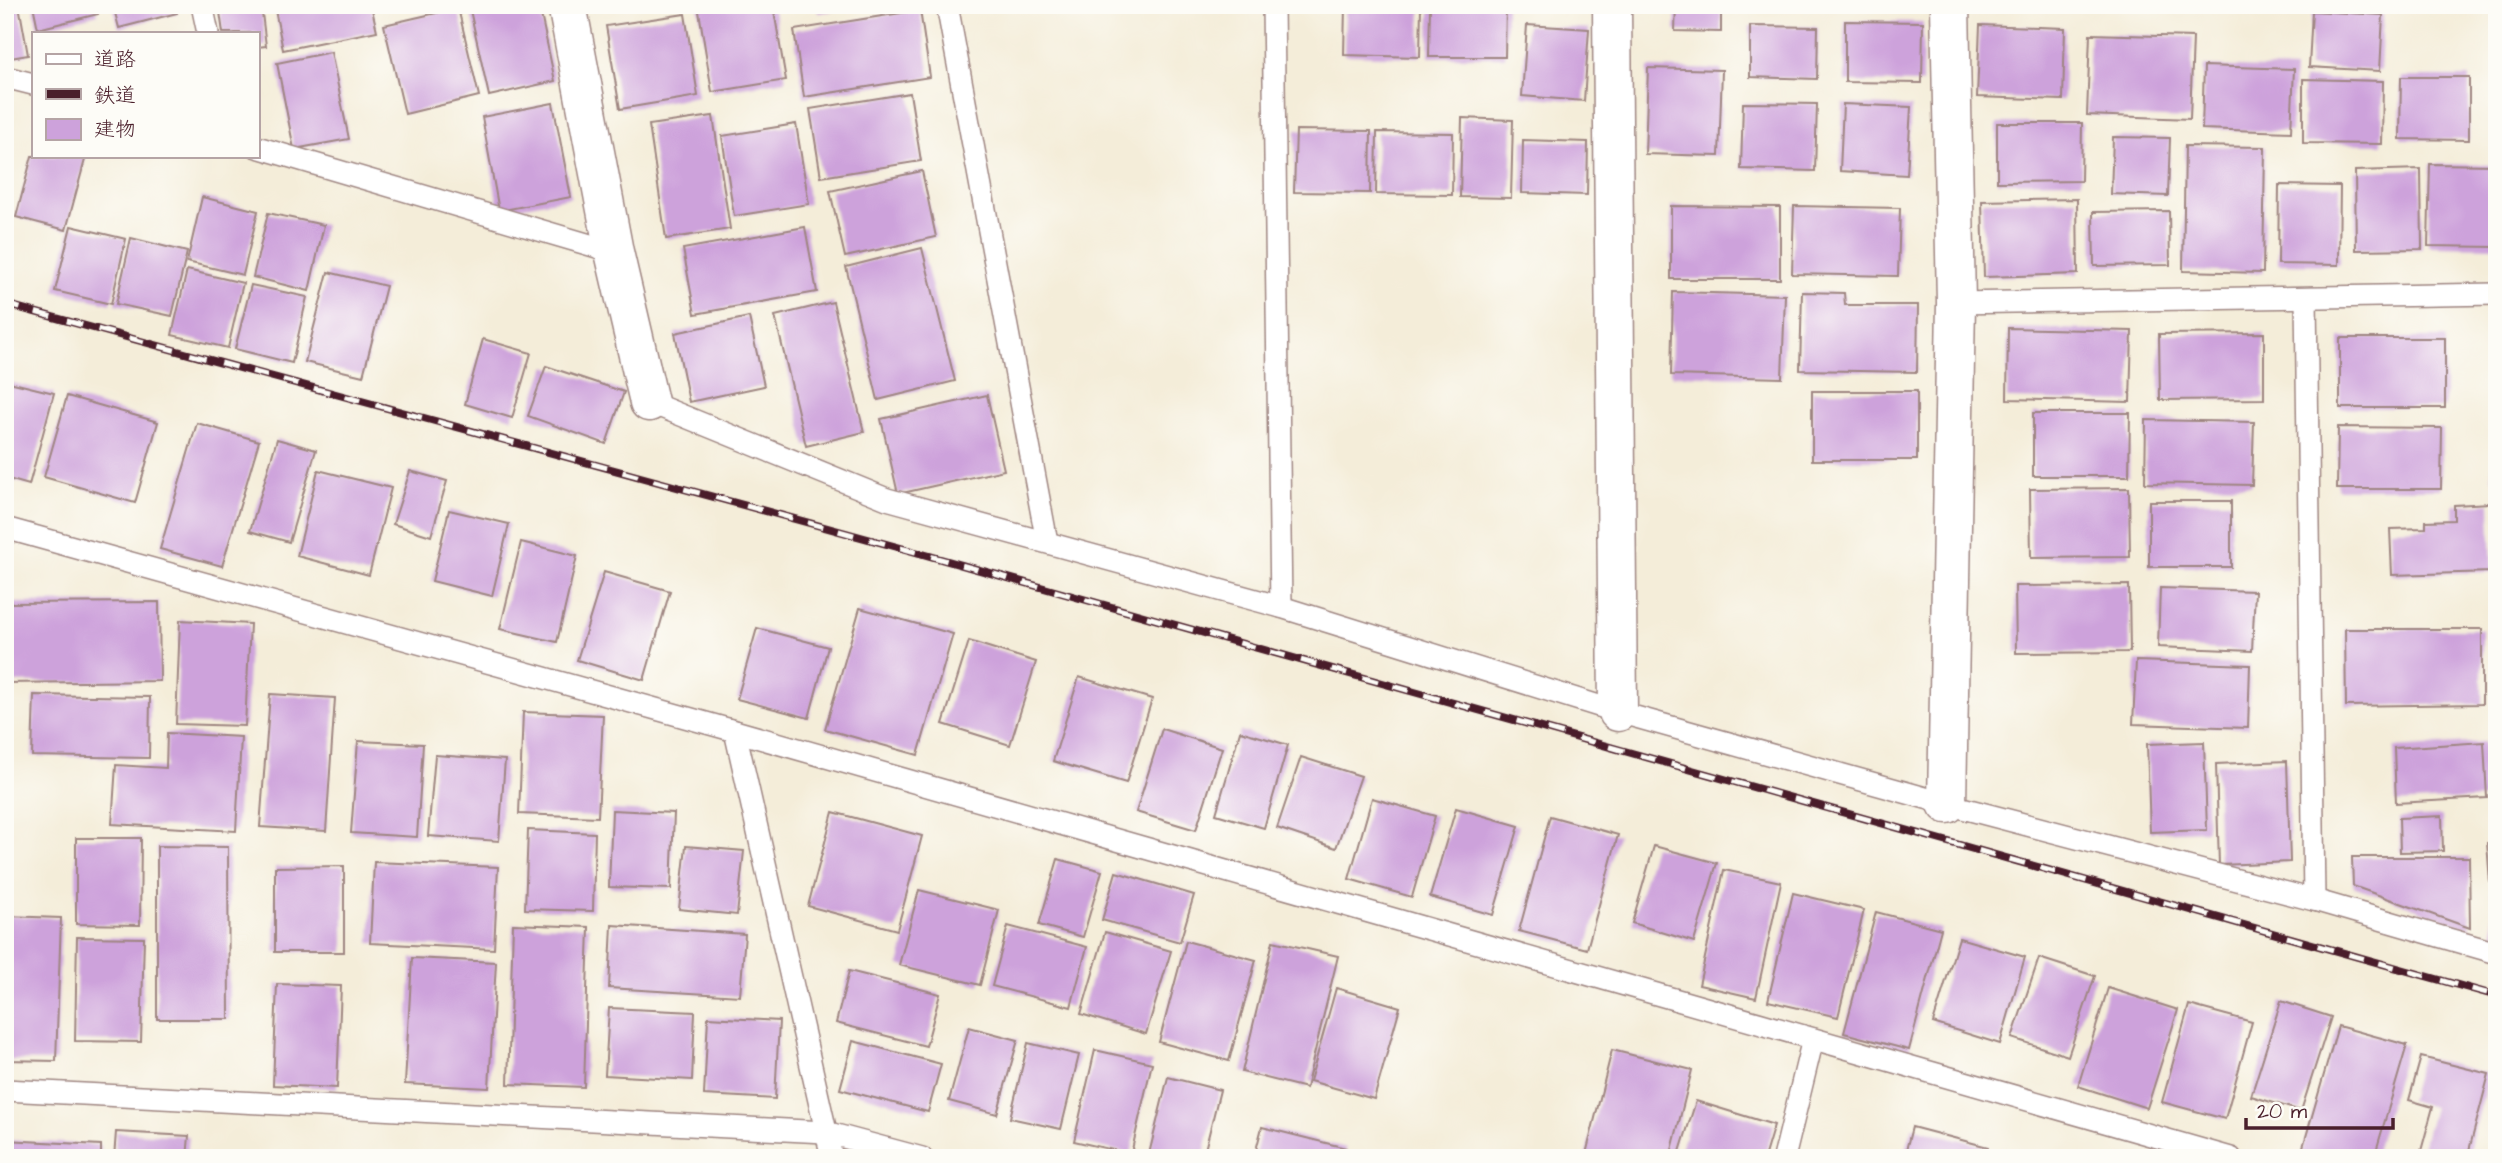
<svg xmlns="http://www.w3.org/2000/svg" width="2502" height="1163" font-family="'Architects Daughter','Klee One',sans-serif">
<rect width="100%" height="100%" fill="#fdfcf7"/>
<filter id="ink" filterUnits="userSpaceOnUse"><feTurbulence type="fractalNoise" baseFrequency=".0143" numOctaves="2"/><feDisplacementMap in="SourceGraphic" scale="14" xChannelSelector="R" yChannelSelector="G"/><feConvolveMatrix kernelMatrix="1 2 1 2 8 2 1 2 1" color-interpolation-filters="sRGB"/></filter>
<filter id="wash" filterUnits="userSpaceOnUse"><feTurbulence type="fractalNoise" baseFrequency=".00686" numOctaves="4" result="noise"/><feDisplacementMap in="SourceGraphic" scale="28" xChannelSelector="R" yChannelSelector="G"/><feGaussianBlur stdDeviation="1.57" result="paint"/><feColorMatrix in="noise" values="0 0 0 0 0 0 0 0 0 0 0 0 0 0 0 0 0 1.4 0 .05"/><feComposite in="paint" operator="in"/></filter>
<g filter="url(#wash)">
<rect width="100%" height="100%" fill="#f4edd9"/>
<g id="blocks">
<g fill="#cda2db">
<polygon points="5,5 19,5 28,55 5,59"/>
<polygon points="33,5 96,5 98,14 38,29"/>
<polygon points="113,5 175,5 177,13 119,28"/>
<polygon points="219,5 261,5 266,46 257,47 257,33 223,33"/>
<polygon points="274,5 371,5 377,31 283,50"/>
<polygon points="494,5 539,5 555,81 489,96 470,10"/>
<polygon points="698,5 773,5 786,80 712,92"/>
<polygon points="817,5 859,5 859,7 818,13"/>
<polygon points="1345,5 1421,5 1420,57 1344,55"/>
<polygon points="1430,5 1506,5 1505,57 1429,57"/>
<polygon points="1676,5 1721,5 1721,32 1675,31"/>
<polygon points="458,8 479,96 405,114 384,25"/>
<polygon points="920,10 930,77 804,97 794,30"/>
<polygon points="2312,11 2383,15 2380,71 2309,67"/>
<polygon points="685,14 698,96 620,109 606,26"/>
<polygon points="1845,21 1923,22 1922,83 1845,82"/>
<polygon points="1527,25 1589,29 1584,101 1522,96"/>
<polygon points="1980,25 2065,28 2063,100 1977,97"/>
<polygon points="1750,26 1818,27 1817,79 1750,77"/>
<polygon points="2090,34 2193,37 2190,119 2087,115"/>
<polygon points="331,52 349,139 294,149 277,63"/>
<polygon points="2204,66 2294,69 2291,132 2202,129"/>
<polygon points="1648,68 1722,70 1719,156 1645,154"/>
<polygon points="2401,77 2469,77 2469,140 2400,139"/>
<polygon points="2303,79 2383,81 2382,144 2303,143"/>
<polygon points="910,93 921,161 821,177 810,109"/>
<polygon points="553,103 571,197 499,211 482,117"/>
<polygon points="1743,103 1817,104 1815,171 1741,169"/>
<polygon points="1843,104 1911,107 1907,175 1840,171"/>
<polygon points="713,116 730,229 666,239 649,125"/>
<polygon points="1462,118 1513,120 1511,198 1460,197"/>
<polygon points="1997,123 2082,123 2081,181 1997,182"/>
<polygon points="796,124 809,204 734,216 722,136"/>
<polygon points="1296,130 1371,131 1370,193 1294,192"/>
<polygon points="1377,132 1453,133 1452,195 1376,194"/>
<polygon points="2113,137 2170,138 2168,196 2111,194"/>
<polygon points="1523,140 1588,142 1587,195 1522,193"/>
<polygon points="2185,146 2265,147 2263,273 2183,271"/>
<polygon points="32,156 86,156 66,230 16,217"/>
<polygon points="2430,164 2497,165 2497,247 2428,246"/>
<polygon points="2421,169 2422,249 2356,250 2355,171"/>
<polygon points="922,171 936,237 845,257 830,191"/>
<polygon points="2279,185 2340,186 2339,265 2278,264"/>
<polygon points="202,197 258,211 243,275 187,262"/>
<polygon points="2077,199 2078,274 1984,277 1982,201"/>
<polygon points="1671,206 1780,207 1780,279 1671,279"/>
<polygon points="1794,206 1900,208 1898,276 1792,274"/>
<polygon points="2169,211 2170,265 2094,266 2093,212"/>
<polygon points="268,213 324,225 309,291 253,277"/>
<polygon points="71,226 126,239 111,304 55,291"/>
<polygon points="805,227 817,292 695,314 683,249"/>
<polygon points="131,238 187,252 172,316 116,304"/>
<polygon points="922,248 955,381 878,400 846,267"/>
<polygon points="187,270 243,283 228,348 172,335"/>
<polygon points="328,272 386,286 363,376 305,362"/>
<polygon points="251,285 307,297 292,363 235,349"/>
<polygon points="1673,292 1785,295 1782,378 1671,375"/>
<polygon points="1802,292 1844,293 1845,305 1918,305 1917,372 1800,370"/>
<polygon points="833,302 864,432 806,446 775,316"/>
<polygon points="749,317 764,386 689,402 675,333"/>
<polygon points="2008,328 2132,331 2130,402 2007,399"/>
<polygon points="2264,333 2264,399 2160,400 2159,334"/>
<rect x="2340" y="338" width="105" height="70"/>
<polygon points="483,339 531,353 512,418 465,404"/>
<polygon points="546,366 624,392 606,444 528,416"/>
<polygon points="5,381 54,393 29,485 5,478"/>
<rect x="1812" y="391" width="105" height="69"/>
<polygon points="987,395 1004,470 898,494 881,419"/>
<polygon points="67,396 158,422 135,503 44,477"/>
<polygon points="2033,413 2130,413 2129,476 2033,476"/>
<rect x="2492" y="417" width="5" height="62"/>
<polygon points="2146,420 2254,422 2252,485 2145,483"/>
<polygon points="197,423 259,441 222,566 160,549"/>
<polygon points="2338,427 2442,428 2441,489 2337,489"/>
<polygon points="277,439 316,450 289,542 250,531"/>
<polygon points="318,470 391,488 369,575 297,556"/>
<polygon points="410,471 447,481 431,536 393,524"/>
<polygon points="2129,488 2130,557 2031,558 2030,489"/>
<rect x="2149" y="501" width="82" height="66"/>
<polygon points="2490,503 2492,572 2392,575 2390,529 2426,528 2426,521 2454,520 2454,505"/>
<polygon points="449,510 509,524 492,596 432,581"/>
<polygon points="521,542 577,556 557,642 500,629"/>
<polygon points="604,572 670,591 644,680 577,660"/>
<polygon points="2129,585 2130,652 2016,653 2015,586"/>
<polygon points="2160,588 2255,591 2252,651 2158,647"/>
<polygon points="159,602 160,681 5,683 5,603"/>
<polygon points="860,608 953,634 918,755 825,729"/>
<polygon points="180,620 250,624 245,726 176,724"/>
<polygon points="757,628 828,647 809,718 737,699"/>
<polygon points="2345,629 2482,629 2482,704 2346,706"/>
<polygon points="969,641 1036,662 1010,745 943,724"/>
<polygon points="2136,661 2250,665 2248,728 2133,724"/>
<polygon points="1079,677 1152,699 1126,783 1053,761"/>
<polygon points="270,694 335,698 326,831 260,827"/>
<polygon points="34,695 150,697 149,758 32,756"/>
<polygon points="523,712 603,715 598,817 519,814"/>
<polygon points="1162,729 1222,748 1196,830 1136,812"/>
<polygon points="1240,731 1288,745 1264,828 1216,814"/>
<polygon points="167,733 241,737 236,831 112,824 116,765 166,768"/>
<polygon points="358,741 423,744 417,837 351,833"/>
<polygon points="2204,742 2207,830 2150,832 2147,744"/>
<polygon points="2484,742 2487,798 2396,803 2394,748"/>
<polygon points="435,755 505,760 499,841 428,836"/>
<polygon points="1301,757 1361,776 1336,848 1277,828"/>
<polygon points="2287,761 2290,862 2219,865 2216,764"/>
<polygon points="1372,798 1435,816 1412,897 1349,879"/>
<polygon points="1456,808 1519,826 1493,915 1430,897"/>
<polygon points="612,810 674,813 671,889 609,887"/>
<polygon points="833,812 922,836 897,930 808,906"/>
<polygon points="1550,816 1618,835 1587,949 1519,931"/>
<polygon points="2442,816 2443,851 2400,852 2399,818"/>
<polygon points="528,830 595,833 593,911 525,909"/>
<polygon points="76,838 141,838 140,925 76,924"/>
<polygon points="2497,842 2497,934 2494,934 2487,843"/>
<polygon points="157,846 228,847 229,1019 157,1019"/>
<polygon points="686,846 744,851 737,915 679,909"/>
<polygon points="1654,846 1717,863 1694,942 1632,923"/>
<polygon points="2352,857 2469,857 2470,928 2353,886"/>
<polygon points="1058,859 1102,871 1083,937 1039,925"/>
<polygon points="374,862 498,867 494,949 370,943"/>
<polygon points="344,866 344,952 275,952 275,867"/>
<polygon points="1724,870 1781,882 1756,998 1699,985"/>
<polygon points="1116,872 1194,895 1180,942 1102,920"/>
<polygon points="919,890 999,910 980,985 899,965"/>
<polygon points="1793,893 1864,910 1838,1017 1768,1001"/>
<polygon points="1876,912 1941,929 1909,1050 1844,1033"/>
<polygon points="5,916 61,918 56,1061 5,1060"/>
<polygon points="513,924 589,927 584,1087 508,1084"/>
<polygon points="612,925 745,934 740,996 609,988"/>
<polygon points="1008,926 1087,947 1071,1007 992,986"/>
<polygon points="1105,932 1171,951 1146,1034 1081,1014"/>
<polygon points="77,937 144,938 141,1042 75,1041"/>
<polygon points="1959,938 2025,957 2000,1044 1933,1023"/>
<polygon points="1186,941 1256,960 1229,1061 1159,1042"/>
<polygon points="1273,941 1338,956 1306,1088 1242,1072"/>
<polygon points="412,958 496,962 489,1088 405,1084"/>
<polygon points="2039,958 2095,976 2068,1056 2012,1038"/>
<polygon points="849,971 940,994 926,1046 836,1023"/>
<polygon points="277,984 341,986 337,1088 273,1085"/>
<polygon points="1336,988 1400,1007 1374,1099 1310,1081"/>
<polygon points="2108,988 2178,1010 2147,1108 2078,1086"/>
<polygon points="2281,1001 2331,1017 2301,1111 2251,1096"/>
<polygon points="2189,1005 2252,1022 2225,1119 2162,1102"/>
<polygon points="609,1008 695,1012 692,1080 605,1075"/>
<polygon points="708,1017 779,1021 775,1099 704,1095"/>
<polygon points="2338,1026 2407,1045 2374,1158 2316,1158 2301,1154"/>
<polygon points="969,1027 1018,1040 997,1114 949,1101"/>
<polygon points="853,1041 941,1064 928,1112 840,1089"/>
<polygon points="1028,1043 1079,1055 1061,1129 1010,1118"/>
<polygon points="1095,1050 1152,1063 1131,1154 1074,1141"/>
<polygon points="1612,1050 1692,1070 1670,1158 1585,1158"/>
<polygon points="2421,1057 2489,1074 2467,1158 2448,1158 2421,1151 2433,1107 2409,1100"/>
<polygon points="1168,1077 1220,1090 1203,1158 1148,1158"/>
<polygon points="1696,1101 1774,1125 1764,1158 1678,1158"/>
<polygon points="1262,1127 1346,1148 1344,1158 1254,1158"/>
<polygon points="1912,1127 1988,1147 1985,1158 1904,1158"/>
<polygon points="2496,1129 2497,1158 2489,1158"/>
<polygon points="116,1132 189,1136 187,1158 114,1158"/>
<polygon points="5,1140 101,1145 101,1158 5,1158"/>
</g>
</g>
</g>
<g filter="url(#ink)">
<use href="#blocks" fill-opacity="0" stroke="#9f8682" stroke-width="2"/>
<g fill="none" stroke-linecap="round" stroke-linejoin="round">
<defs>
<g id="lane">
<polyline points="202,5 208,33"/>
<polyline points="947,5 1047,542"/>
<polyline points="1273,5 1281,607"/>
<polyline points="5,77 33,84"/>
<polyline points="257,147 614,252"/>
<polyline points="2306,298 2314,900"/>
<polyline points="1956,303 2497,294"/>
<polyline points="649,402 887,499 1281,607 1618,712 1947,804 2314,900 2497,953"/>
<polyline points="5,528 735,731 2231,1158"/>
<polyline points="735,731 832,1158"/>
<polyline points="5,1090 825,1132 922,1158"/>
<polyline points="1784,1158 1813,1039"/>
</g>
<g id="street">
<polyline points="567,5 614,252 649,402"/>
<polyline points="1612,5 1618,712"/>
<polyline points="1947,804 1956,303 1950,5"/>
</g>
</defs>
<use href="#lane" stroke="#9f8682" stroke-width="24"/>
<use href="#street" stroke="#9f8682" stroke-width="41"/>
<use href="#lane" stroke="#fff" stroke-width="21"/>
<use href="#street" stroke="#fff" stroke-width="38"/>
<defs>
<polyline id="rail" points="5,304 912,551 2497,996"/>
</defs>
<use href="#rail" stroke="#4a1f2b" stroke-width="8"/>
<use href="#rail" stroke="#fdfcf7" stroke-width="5" stroke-dasharray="16" stroke-linecap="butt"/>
</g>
</g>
<rect width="2502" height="1163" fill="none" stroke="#fdfcf7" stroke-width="28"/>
<rect x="32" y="32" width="228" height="126" fill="#fdfcf7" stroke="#b5a4a5" stroke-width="2"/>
<rect x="46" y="54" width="35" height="10" fill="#ffffff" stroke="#b5a4a5" stroke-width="2"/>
<text x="94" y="66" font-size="21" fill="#4a1f2b">道路</text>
<rect x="46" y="89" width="35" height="10" fill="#4a1f2b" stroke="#b5a4a5" stroke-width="2"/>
<text x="94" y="102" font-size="21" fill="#4a1f2b">鉄道</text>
<rect x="46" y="119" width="35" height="21" fill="#cda2db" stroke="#b5a4a5" stroke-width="2"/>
<text x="94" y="136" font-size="21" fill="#4a1f2b">建物</text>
<path d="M2246 1118v10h147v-10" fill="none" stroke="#4a1f2b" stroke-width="3.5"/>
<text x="2257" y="1118" font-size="21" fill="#4a1f2b" stroke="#fdfcf7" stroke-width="5" paint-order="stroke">20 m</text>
</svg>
